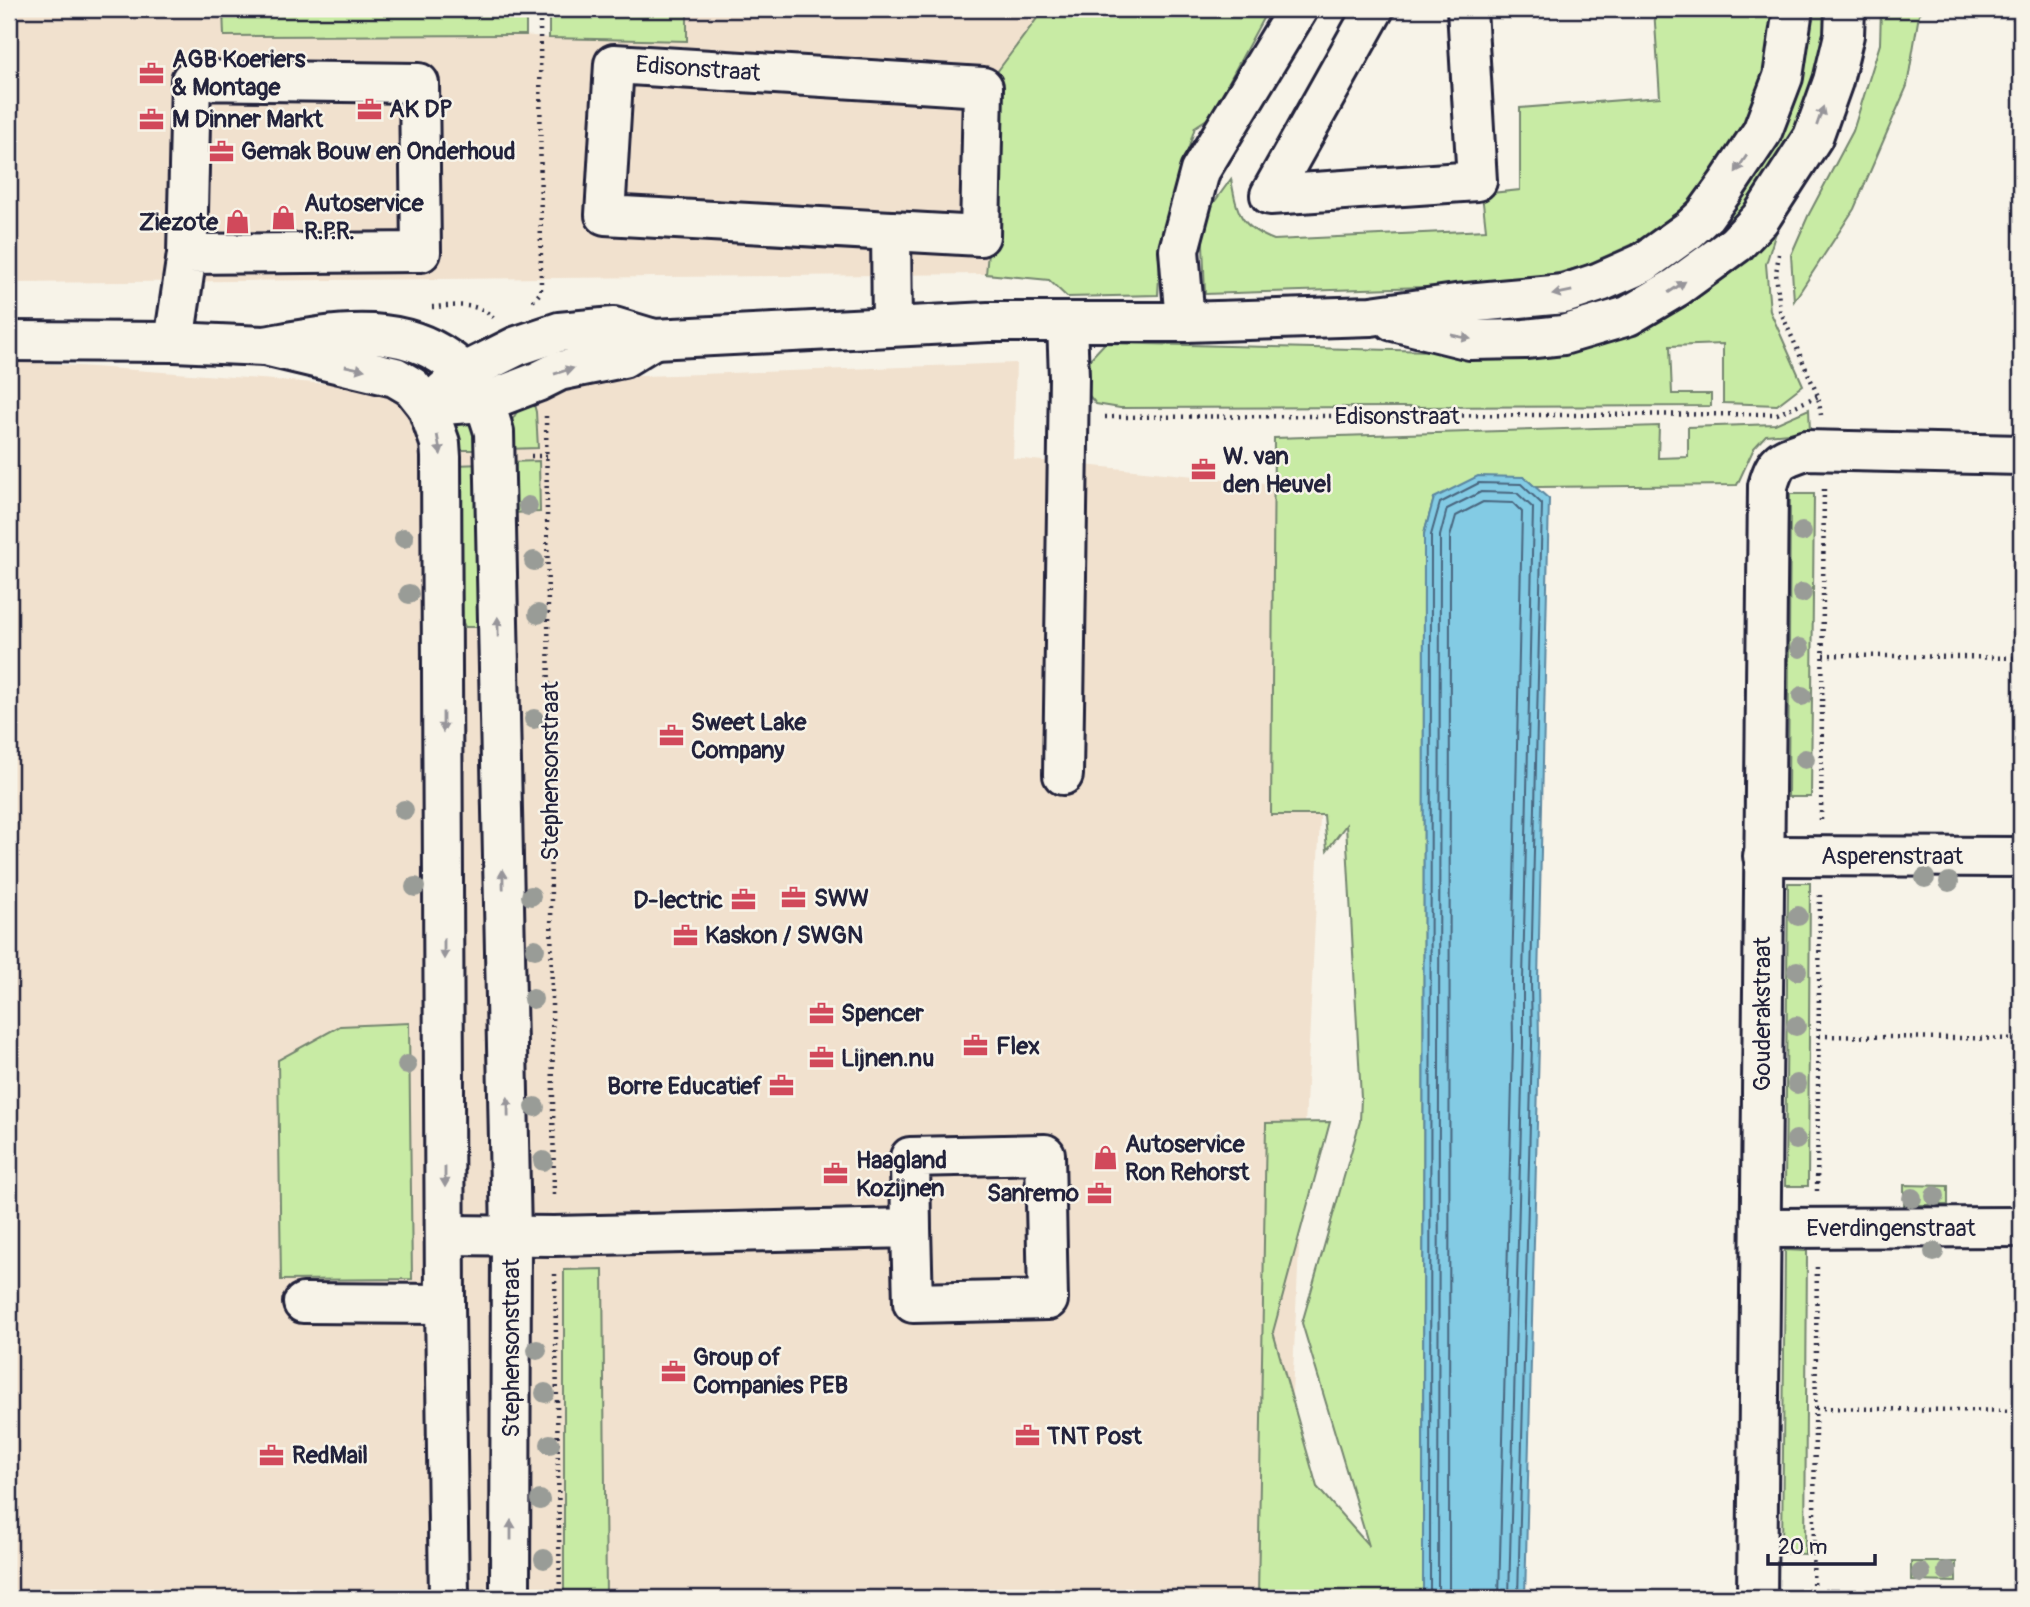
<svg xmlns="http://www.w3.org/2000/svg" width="2030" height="1607" font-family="Pangolin,sans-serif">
<rect width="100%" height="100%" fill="#f7f3e8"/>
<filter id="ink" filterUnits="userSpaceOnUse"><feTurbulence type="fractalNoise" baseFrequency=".0143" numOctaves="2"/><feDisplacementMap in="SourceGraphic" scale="14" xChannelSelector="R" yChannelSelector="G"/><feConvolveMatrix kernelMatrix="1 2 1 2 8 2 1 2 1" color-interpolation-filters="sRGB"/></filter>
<g filter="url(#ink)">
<g fill="#f1e1ce">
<polygon points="9,9 223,9 225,36 526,35 549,38 686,41 687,9 1044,9 997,72 996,216 991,220 986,274 9,283"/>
<polygon points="9,361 359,386 1016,363 1013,458 1336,490 1282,1598 9,1598"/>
</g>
<g fill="#c8eba4" stroke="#758670" stroke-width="2">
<polygon points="223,9 526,9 526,35 224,36"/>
<polygon points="549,9 687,9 687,41 549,38"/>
<polygon points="1044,9 1268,9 1210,117 1195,127 1161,241 1158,295 1067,297 1049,280 986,274 991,220 996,215 997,72"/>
<path d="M1654,9H1779L1760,103L1730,157L1685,206L1640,241L1584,266L1518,284L1205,294L1202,219L1231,179C1237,213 1240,227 1274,240L1486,230L1482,194L1520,190V108L1660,97Z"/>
<polygon points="1806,9 1833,9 1798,138 1760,193 1714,242 1639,290 1565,315 1481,324 1421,318 1561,303 1710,219"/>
<polygon points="1881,9 1920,9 1907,86 1854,209 1794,301 1791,255 1808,216 1853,131 1880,44"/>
<polygon points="1783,210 1766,264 1770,311 1803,385 1777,405 1723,403 1723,344 1670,346 1672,394 1711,394 1711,406 1120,408 1096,404 1087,393 1089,360 1105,343 1474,352 1559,345"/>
<path d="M532,397L536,412L538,448L507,449C507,425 513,412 532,397Z"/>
<polygon points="1809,409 1810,431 1766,435 1754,448 1737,485 1535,487 1524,477 1434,498 1424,534 1423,1598 1258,1598 1266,1123 1330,1122 1273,1332 1317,1487 1369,1546 1302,1323 1360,1121 1361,1098 1346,825 1327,850 1324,815 1271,815 1274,438 1659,426 1658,458 1688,457 1688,427 1775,424"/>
<polygon points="474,413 482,450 455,450 456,424 462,414"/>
<polygon points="539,461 540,512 508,513 507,462"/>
<polygon points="483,464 484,627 465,627 455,605 455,465"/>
<polygon points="1790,494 1814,494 1811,797 1788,797"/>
<polygon points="1788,883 1810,883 1808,1186 1785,1186"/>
<polygon points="409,1023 412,1279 281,1280 278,1060 340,1026"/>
<polygon points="1904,1185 1948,1186 1948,1205 1904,1205"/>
<polygon points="1785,1250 1807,1251 1805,1554 1782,1553"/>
<polygon points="603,1269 606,1598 564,1598 564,1270"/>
<polygon points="1911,1562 1956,1562 1956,1582 1911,1581"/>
</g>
<polygon fill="#83cbe4" stroke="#5c87a0" stroke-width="2" points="1478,476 1524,477 1549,499 1538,981 1539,1043 1525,1598 1423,1598 1424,534 1434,498"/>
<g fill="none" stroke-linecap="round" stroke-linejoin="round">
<g stroke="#49667f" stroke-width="2">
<polyline points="1430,1598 1431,535 1440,503 1479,483 1521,484 1542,504 1531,981 1532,1043 1518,1598"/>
<polyline points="1438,1598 1440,536 1447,509 1481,492 1517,493 1533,508 1523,981 1523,1043 1509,1598"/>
<polyline points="1449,1598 1450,537 1456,516 1483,502 1513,503 1522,512 1512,981 1513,1043 1499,1598"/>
</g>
<defs>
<g id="minor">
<polyline points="1374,9 1270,195 1477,181 1467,9"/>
<polygon points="614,64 983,87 980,236 605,215"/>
<polyline points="891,231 892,326"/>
<polyline points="1393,321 1470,340 1525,339 1563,335 1628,316 1677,287 1736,244 1760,219 1813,137 1833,81 1844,35 1845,9"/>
<polyline points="1185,322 1179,250 1200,171 1298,9"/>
<polyline points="9,341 174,342 265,346 395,377 412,387 427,406 485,402 537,382 559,371 623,358 654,339"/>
<polyline points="174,342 187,254 191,80 419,83 421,252 187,254"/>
<path d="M265,346C323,336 387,321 440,354C455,363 466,372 476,386C485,400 489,416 494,432L511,1235L510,1598"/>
<polyline points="1063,775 1069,377 1067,323"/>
<polyline points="1763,856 2021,857"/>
<polyline points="1761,1228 2021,1227"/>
<polyline points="446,1235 554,1236 911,1228 913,1303 1048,1300 1045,1154 910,1157 911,1228"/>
<polyline points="303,1303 445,1304"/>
<polyline points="449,1598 445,1304 441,457 440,443 427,406 465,372 517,346 559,332 614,327 654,339 988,322 1185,322 1371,316 1456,304 1564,294 1600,282 1643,263 1689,230 1705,215 1726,186 1762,132 1783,77 1793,9"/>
<path d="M1757,1598L1768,486C1776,459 1780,459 1806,450L2021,455"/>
</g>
</defs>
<use href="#minor" stroke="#22223b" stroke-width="44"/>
<g stroke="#22223b" stroke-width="4.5" stroke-dasharray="2 5" stroke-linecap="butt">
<polyline points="1779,254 1776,273 1780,310 1818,396 1821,415"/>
<polyline points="533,301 541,292 540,9"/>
<path d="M432,307C453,306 478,301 493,318"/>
<polyline points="546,416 554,1198"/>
<polyline points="1105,417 1777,414 1818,396"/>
<polyline points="531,456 547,456"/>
<polyline points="1823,655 2021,658"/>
<polyline points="1821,820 1824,486"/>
<polyline points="1819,1036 2021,1039"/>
<polyline points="1817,1191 1820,892"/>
<polyline points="555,1274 560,1598"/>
<polyline points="1816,1408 2021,1411"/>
<polyline points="1813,1598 1817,1263"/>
</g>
<use href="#minor" stroke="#f7f3e8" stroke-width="38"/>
</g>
<g fill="#999c97">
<circle cx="528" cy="506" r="10"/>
<circle cx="1802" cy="532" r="10"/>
<circle cx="404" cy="538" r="10"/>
<circle cx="534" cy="561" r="10"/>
<circle cx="1802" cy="593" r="10"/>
<circle cx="409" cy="594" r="10"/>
<circle cx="538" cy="614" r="10"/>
<circle cx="1800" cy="648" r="10"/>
<circle cx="1802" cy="696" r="10"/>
<circle cx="534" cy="719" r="10"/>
<circle cx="1805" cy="759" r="10"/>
<circle cx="404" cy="810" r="10"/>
<circle cx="1925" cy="878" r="10"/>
<circle cx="1949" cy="882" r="10"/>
<circle cx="415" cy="887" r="10"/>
<circle cx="531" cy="896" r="10"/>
<circle cx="1798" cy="916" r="10"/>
<circle cx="535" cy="949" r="10"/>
<circle cx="1797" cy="971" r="10"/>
<circle cx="533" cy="999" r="10"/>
<circle cx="1796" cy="1026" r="10"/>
<circle cx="407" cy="1065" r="10"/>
<circle cx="1797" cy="1084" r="10"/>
<circle cx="535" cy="1107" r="10"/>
<circle cx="1796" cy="1140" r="10"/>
<circle cx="543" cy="1161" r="10"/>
<circle cx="1935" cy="1196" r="10"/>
<circle cx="1912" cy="1198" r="10"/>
<circle cx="1934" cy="1252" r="10"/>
<circle cx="537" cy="1350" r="10"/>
<circle cx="545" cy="1393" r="10"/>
<circle cx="550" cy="1444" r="10"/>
<circle cx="540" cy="1500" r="10"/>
<circle cx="544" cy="1559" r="10"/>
<circle cx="1947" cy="1571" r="10"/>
<circle cx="1921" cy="1573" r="10"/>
</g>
<defs><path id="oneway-solid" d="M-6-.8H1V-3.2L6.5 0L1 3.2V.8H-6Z" transform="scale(1.75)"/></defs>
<g fill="#97959a">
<use href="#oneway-solid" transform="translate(1820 116) rotate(-71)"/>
<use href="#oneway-solid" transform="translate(1741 164) rotate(124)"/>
<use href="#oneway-solid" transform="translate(1677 287) rotate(-33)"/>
<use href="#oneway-solid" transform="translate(1562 293) rotate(168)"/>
<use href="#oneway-solid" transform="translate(1461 337) rotate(12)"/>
<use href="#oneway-solid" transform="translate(355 368) rotate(12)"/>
<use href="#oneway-solid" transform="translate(564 371) rotate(-17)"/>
<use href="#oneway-solid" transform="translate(439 445) rotate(80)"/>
<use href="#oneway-solid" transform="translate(498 627) rotate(-91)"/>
<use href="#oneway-solid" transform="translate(443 722) rotate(90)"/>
<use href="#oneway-solid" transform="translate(503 879) rotate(-91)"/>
<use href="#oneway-solid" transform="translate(444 949) rotate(90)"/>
<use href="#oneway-solid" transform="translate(508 1107) rotate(-91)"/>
<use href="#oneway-solid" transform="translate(445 1177) rotate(90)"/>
<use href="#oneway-solid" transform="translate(511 1530) rotate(-90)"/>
</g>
</g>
<defs>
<symbol id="office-bare" viewBox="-9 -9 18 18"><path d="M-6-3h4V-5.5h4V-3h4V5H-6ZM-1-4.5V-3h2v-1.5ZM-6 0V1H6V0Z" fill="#d1495b" stroke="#f7f3e8" stroke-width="2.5" paint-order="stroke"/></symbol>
<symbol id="shop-bare" viewBox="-9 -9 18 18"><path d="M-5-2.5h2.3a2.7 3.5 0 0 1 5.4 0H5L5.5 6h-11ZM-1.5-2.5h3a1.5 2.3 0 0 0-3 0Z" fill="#d1495b" stroke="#f7f3e8" stroke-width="2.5" paint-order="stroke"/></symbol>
</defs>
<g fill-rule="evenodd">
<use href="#office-bare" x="134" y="56" width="35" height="35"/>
<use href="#office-bare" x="352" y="92" width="35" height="35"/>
<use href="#office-bare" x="134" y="102" width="35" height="35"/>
<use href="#office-bare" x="204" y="134" width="35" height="35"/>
<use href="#shop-bare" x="266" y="200" width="35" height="35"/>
<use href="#shop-bare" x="220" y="204" width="35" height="35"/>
<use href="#office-bare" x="1186" y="452" width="35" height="35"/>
<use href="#office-bare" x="654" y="718" width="35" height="35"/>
<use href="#office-bare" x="776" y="880" width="35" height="35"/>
<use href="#office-bare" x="726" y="882" width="35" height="35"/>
<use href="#office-bare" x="668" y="918" width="35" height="35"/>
<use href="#office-bare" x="804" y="996" width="35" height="35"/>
<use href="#office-bare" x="958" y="1028" width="35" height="35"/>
<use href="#office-bare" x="804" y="1040" width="35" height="35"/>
<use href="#office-bare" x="764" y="1068" width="35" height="35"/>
<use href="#shop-bare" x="1088" y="1140" width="35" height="35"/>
<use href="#office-bare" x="818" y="1156" width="35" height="35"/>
<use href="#office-bare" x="1082" y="1176" width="35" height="35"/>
<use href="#office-bare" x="656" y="1354" width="35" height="35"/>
<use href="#office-bare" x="1010" y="1418" width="35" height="35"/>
<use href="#office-bare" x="254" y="1438" width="35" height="35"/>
</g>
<g text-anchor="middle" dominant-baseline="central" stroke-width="5" stroke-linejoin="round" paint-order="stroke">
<g font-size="24" font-weight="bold" fill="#22223b" stroke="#f7f3e8" text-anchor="start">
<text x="172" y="59">AGB Koeriers<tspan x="172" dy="28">&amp; Montage</tspan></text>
<text x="389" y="109">AK DP</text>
<text x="172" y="119">M Dinner Markt</text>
<text x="241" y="151">Gemak Bouw en Onderhoud</text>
<text x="304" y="203">Autoservice<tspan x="304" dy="28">R.P.R.</tspan></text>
<text x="218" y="222" text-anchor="end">Ziezote</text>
<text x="1223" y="456">W. van<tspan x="1223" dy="28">den Heuvel</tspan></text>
<text x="691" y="722">Sweet Lake<tspan x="691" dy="28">Company</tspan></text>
<text x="814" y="898">SWW</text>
<text x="723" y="900" text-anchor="end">D-lectric</text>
<text x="705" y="935">Kaskon / SWGN</text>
<text x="841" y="1013">Spencer</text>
<text x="996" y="1046">Flex</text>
<text x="841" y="1058">Lijnen.nu</text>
<text x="762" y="1086" text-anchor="end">Borre Educatief</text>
<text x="1125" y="1144">Autoservice<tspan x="1125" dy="28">Ron Rehorst</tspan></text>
<text x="856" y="1160">Haagland<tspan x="856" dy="28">Kozijnen</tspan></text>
<text x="1079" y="1193" text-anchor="end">Sanremo</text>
<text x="693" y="1357">Group of<tspan x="693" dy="28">Companies PEB</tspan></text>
<text x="1047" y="1436">TNT Post</text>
<text x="292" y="1455">RedMail</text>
</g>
<g font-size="24" fill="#22223b" stroke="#f7f3e8">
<text transform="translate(698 69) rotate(4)">Edisonstraat</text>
<text x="1397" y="416">Edisonstraat</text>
<text transform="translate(550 771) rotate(-90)">Stephensonstraat</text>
<text x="1892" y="856">Asperenstraat</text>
<text transform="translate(1762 1014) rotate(-90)">Gouderakstraat</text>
<text x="1891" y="1228">Everdingenstraat</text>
<text transform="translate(511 1348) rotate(-90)">Stephensonstraat</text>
</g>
</g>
<rect width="2030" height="1607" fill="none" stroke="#f7f3e8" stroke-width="35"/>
<rect x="18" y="18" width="1995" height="1572" fill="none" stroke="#22223b" stroke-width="2.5" filter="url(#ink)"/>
<path d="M1768 1554v10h107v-10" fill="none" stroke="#22223b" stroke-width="3.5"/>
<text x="1778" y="1554" font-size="21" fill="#22223b" stroke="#f7f3e8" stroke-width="5" paint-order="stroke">20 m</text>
</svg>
